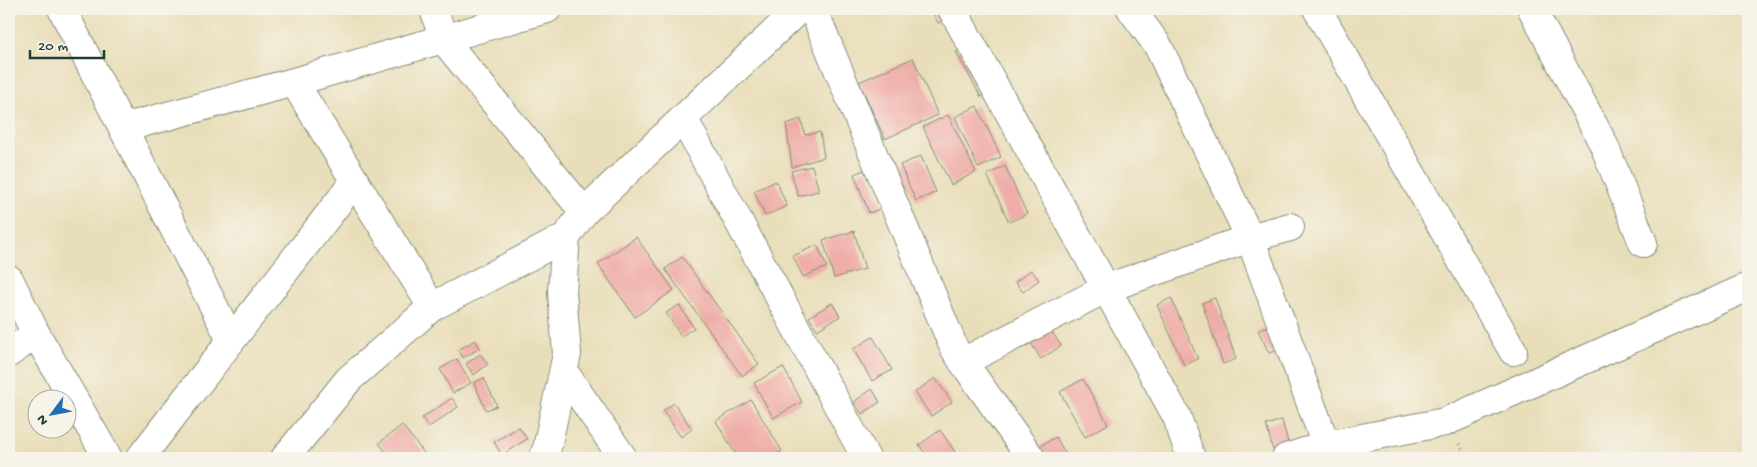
<svg xmlns="http://www.w3.org/2000/svg" width="1757" height="467" font-family="'Gochi Hand',sans-serif">
<rect width="100%" height="100%" fill="#f7f3e8"/>
<filter id="ink" filterUnits="userSpaceOnUse"><feTurbulence type="fractalNoise" baseFrequency=".02" numOctaves="2"/><feDisplacementMap in="SourceGraphic" scale="10" xChannelSelector="R" yChannelSelector="G"/><feConvolveMatrix kernelMatrix="1 2 1 2 8 2 1 2 1" color-interpolation-filters="sRGB"/></filter>
<filter id="wash" filterUnits="userSpaceOnUse"><feTurbulence type="fractalNoise" baseFrequency=".0096" numOctaves="4" result="noise"/><feDisplacementMap in="SourceGraphic" scale="20" xChannelSelector="R" yChannelSelector="G"/><feGaussianBlur stdDeviation="1.12" result="paint"/><feColorMatrix in="noise" values="0 0 0 0 0 0 0 0 0 0 0 0 0 0 0 0 0 1.4 0 .05"/><feComposite in="paint" operator="in"/></filter>
<g filter="url(#wash)">
<rect width="100%" height="100%" fill="#e9deba"/>
<g id="blocks">
<g fill="#efada8">
<polygon points="931,9 944,9 948,18 938,23"/>
<polygon points="966,47 990,92 981,97 956,52"/>
<polygon points="913,58 938,115 885,139 859,82"/>
<polygon points="977,106 1001,157 978,168 955,117"/>
<polygon points="948,115 976,172 951,185 923,127"/>
<polygon points="801,119 805,135 820,132 824,157 792,167 786,124"/>
<polygon points="921,156 936,192 916,201 900,165"/>
<polygon points="812,166 819,191 798,196 791,171"/>
<polygon points="1005,166 1027,214 1009,222 987,175"/>
<polygon points="867,169 882,208 869,213 854,174"/>
<polygon points="776,181 787,206 765,216 754,191"/>
<polygon points="854,231 865,269 834,278 823,240"/>
<polygon points="636,237 674,290 635,317 598,264"/>
<polygon points="817,245 827,267 803,277 793,256"/>
<polygon points="682,257 759,364 742,376 665,269"/>
<polygon points="1031,270 1039,280 1023,292 1015,282"/>
<polygon points="1171,298 1198,359 1184,365 1157,305"/>
<polygon points="1215,298 1236,359 1223,364 1202,303"/>
<polygon points="832,303 840,316 817,330 809,317"/>
<polygon points="679,305 694,328 681,336 666,313"/>
<polygon points="1271,325 1282,349 1269,353 1258,330"/>
<polygon points="1051,330 1061,346 1041,359 1031,343"/>
<polygon points="873,337 892,370 872,381 853,349"/>
<polygon points="475,340 480,348 463,358 458,350"/>
<polygon points="480,354 488,364 474,375 466,364"/>
<polygon points="457,359 471,383 453,393 440,369"/>
<polygon points="783,367 802,402 773,418 754,383"/>
<polygon points="484,378 497,406 486,410 474,383"/>
<polygon points="935,378 952,402 931,416 915,392"/>
<polygon points="1083,379 1108,424 1085,437 1060,392"/>
<polygon points="872,389 880,402 862,414 854,402"/>
<polygon points="452,398 458,407 429,427 422,418"/>
<polygon points="751,400 782,451 770,458 738,458 716,421"/>
<polygon points="674,403 692,429 681,437 663,411"/>
<polygon points="1282,420 1289,446 1273,450 1266,425"/>
<polygon points="402,425 428,458 390,458 379,443"/>
<polygon points="519,427 527,439 502,455 494,442"/>
<polygon points="940,430 955,452 947,458 928,458 919,445"/>
<polygon points="1056,437 1068,458 1047,458 1040,446"/>
</g>
</g>
</g>
<g filter="url(#ink)">
<use href="#blocks" fill-opacity="0" stroke="#848e77" stroke-width="1"/>
<g fill="none" stroke-linecap="round" stroke-linejoin="round">
<defs>
<g id="minor">
<polyline points="62,9 231,340"/>
<polyline points="434,9 443,39 584,212"/>
<polyline points="813,9 954,348 963,362 1031,458"/>
<polyline points="952,9 1177,417 1191,458"/>
<polyline points="1131,9 1158,46 1250,238 1326,445"/>
<polyline points="1317,9 1513,351"/>
<polyline points="1532,9 1604,145 1643,243"/>
<polyline points="294,82 432,307"/>
<polyline points="683,118 866,458"/>
<polyline points="123,128 294,82 547,9"/>
<polyline points="9,279 36,334 108,458"/>
<polyline points="9,353 36,334"/>
<polyline points="963,362 1107,288 1250,238 1290,227"/>
<polyline points="564,372 623,458"/>
<polyline points="140,458 355,181"/>
<polyline points="285,458 349,379 432,307 566,237"/>
<polyline points="543,458 547,448 567,354 562,292 566,237 584,212 799,9"/>
<polyline points="1286,458 1326,445 1445,422 1748,287"/>
</g>
</defs>
<use href="#minor" stroke="#848e77" stroke-width="30"/>
<polyline stroke="#848e77" stroke-width="3" stroke-dasharray="1 4" stroke-linecap="butt" points="1459,444 1468,458"/>
<use href="#minor" stroke="#fff" stroke-width="28"/>
</g>
</g>
<rect width="1757" height="467" fill="none" stroke="#f7f3e8" stroke-width="30"/>
<g transform="translate(52 414) rotate(238)"><circle r="24" fill="#f7f3e8" stroke="#a1aaa0"/>
<path d="M0-4L9 19L0 12L-9 19Z" fill="#1f6fb2"/>
<text y="-8" font-size="14" font-weight="bold" text-anchor="middle" fill="#1f3d34">N</text>
</g>
<path d="M30 50v8h74v-8" fill="none" stroke="#1f3d34" stroke-width="2.5"/>
<text x="38" y="50" font-size="15" fill="#1f3d34" stroke="#f7f3e8" stroke-width="4" paint-order="stroke">20 m</text>
</svg>
